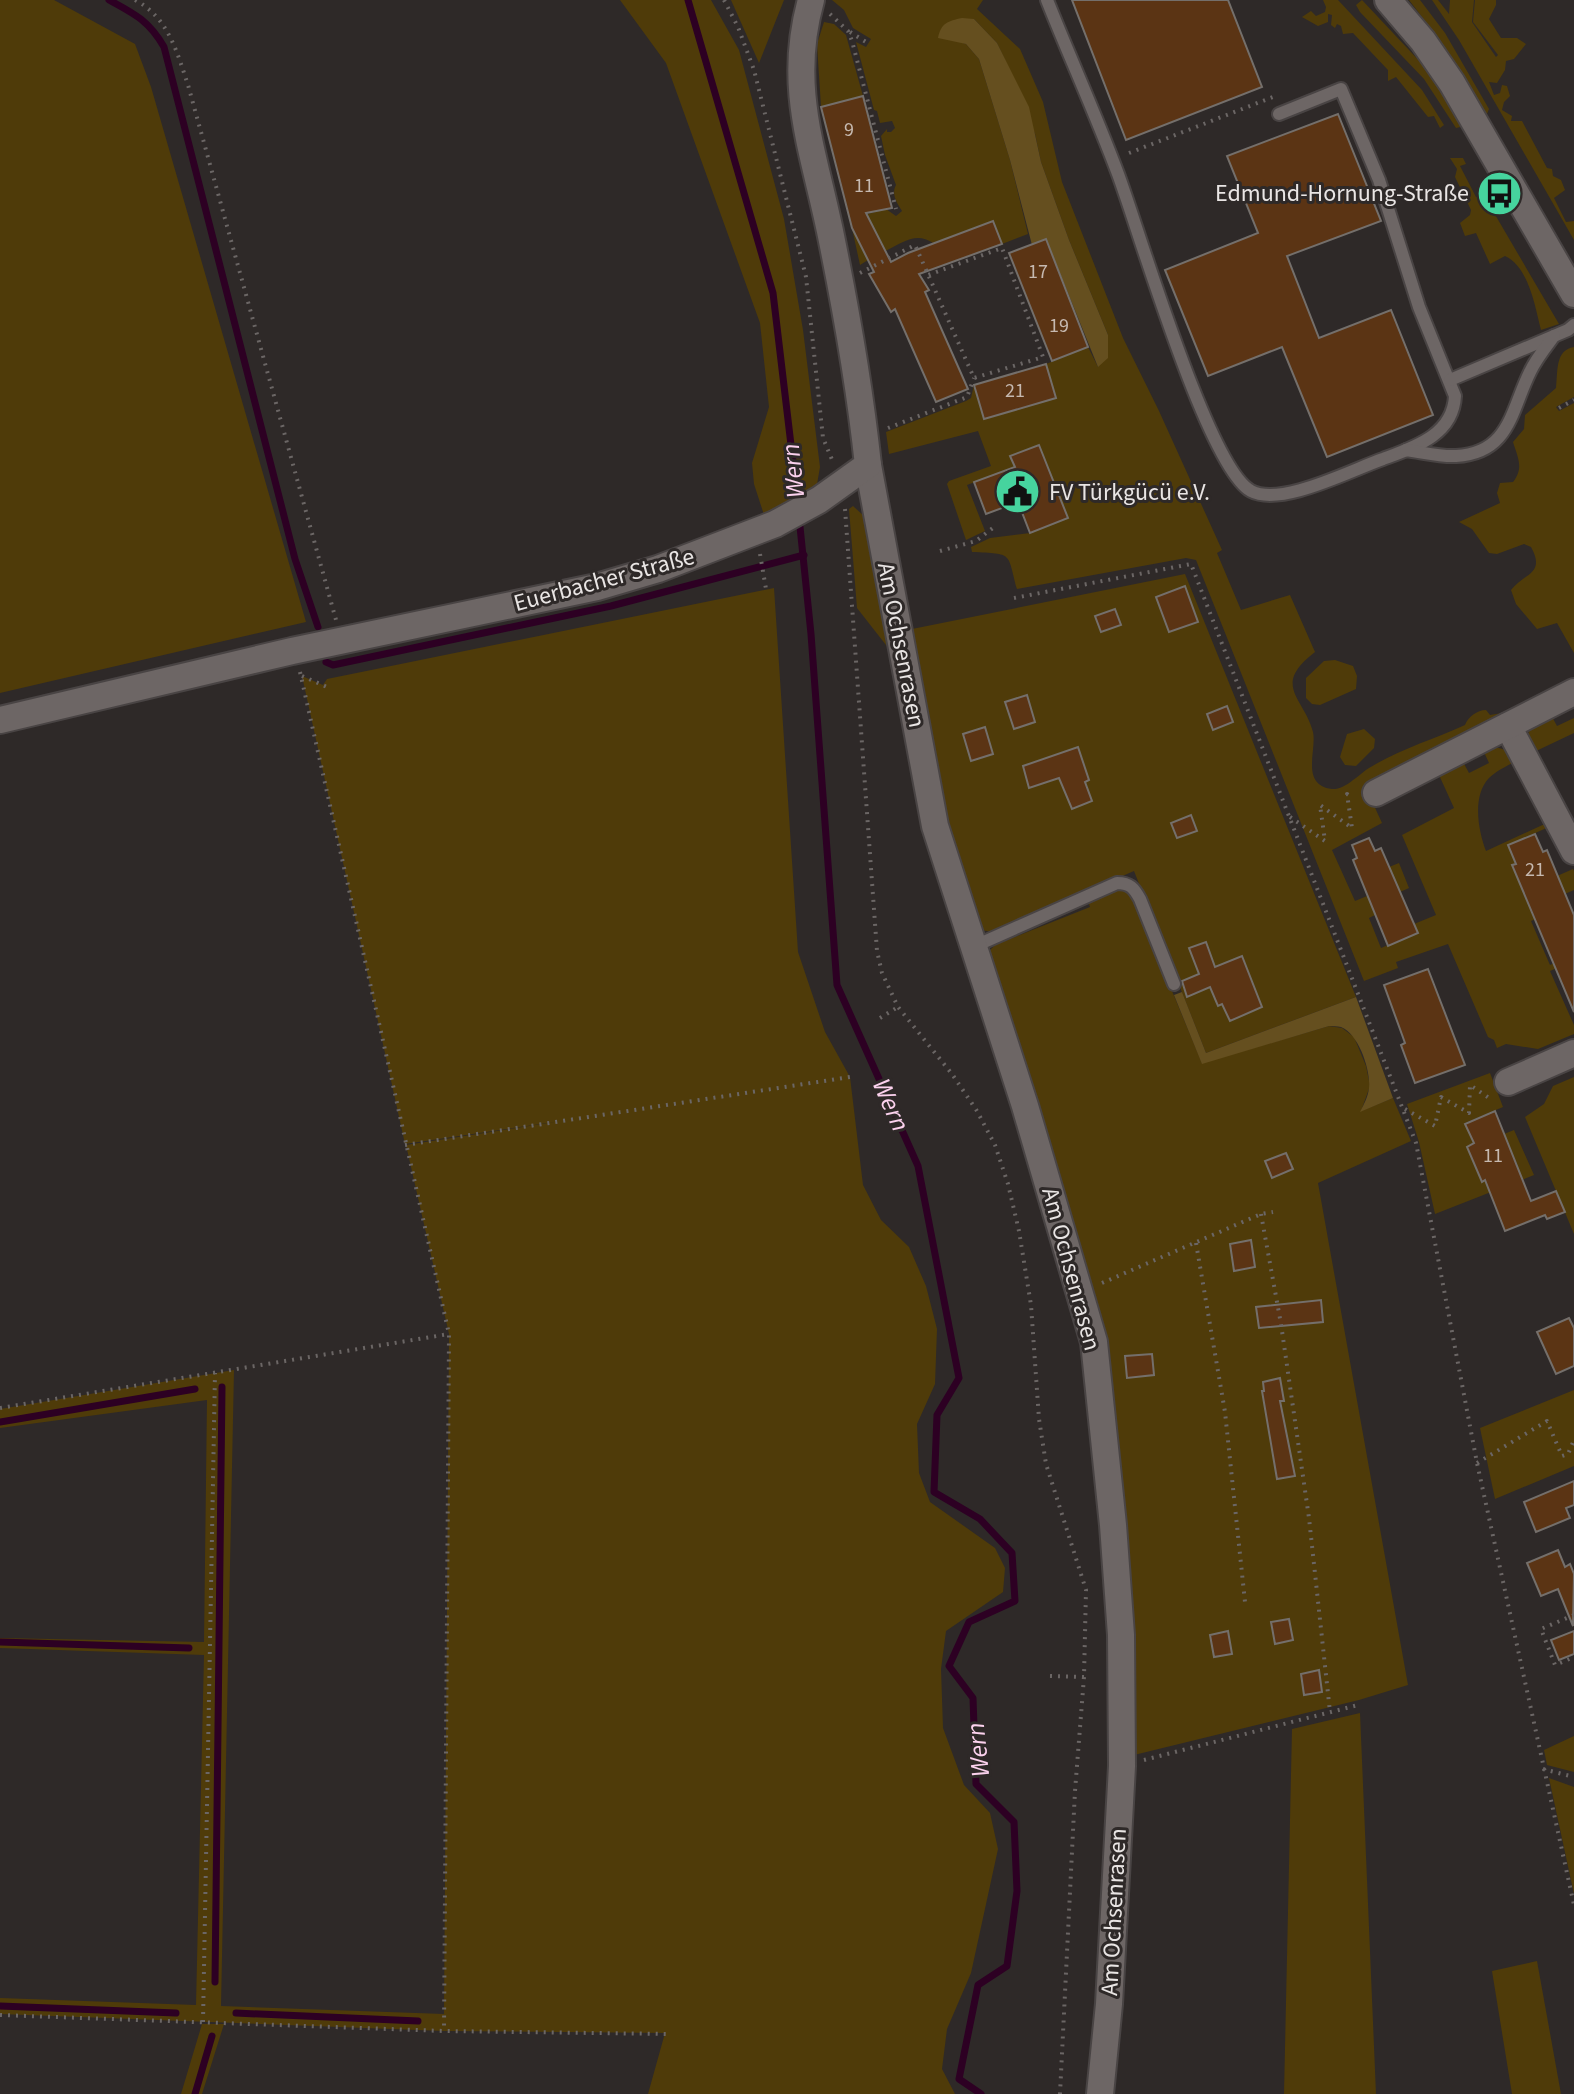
<svg xmlns="http://www.w3.org/2000/svg" width="1574" height="2094" font-family="'Source Sans 3',sans-serif">
<rect width="100%" height="100%" fill="#2e2928"/>
<g fill="#4f3b09">
<polygon points="0,0 54,0 135,44 151,87 306,622 0,693"/>
<polygon points="620,0 711,0 739,50 784,219 803,330 820,467 816,490 765,518 754,484 752,463 769,407 760,323 666,63"/>
<polygon points="731,0 784,0 759,63"/>
<path d="M832,0H983L977,9L1020,49L1043,102L1062,182L1123,338L1159,411L1222,550L1217,553L1241,610L1290,595L1315,652C1271,686 1304,697 1313,732C1317,750 1300,785 1332,789C1345,790 1358,775 1369,768C1400,749 1432,740 1465,725C1468,717 1477,710 1486,710L1490,715L1502,713L1504,717L1365,786L1382,823L1332,850L1355,901L1396,884L1389,867L1399,863L1409,888L1371,905L1375,915L1369,918L1381,948L1417,933L1414,924L1436,915L1402,835L1454,808L1439,775L1462,760L1469,773L1489,763L1483,750C1500,745 1505,748 1516,761C1507,766 1496,771 1489,778C1472,796 1478,830 1486,851L1549,822L1551,826L1508,845L1516,864L1512,866L1526,897L1557,876L1573,869L1574,871V890L1539,905L1543,916L1531,921L1550,965L1574,955V961L1550,971L1574,1025V1034L1538,1049L1506,1044L1497,1048L1494,1040L1488,1037L1448,944L1396,962L1398,968L1364,981L1196,560L1186,558L1017,589C1007,552 1014,554 972,552L971,547L990,538L1030,533L1068,518L1039,445L1011,456L1015,467L967,485L985,531L966,540L947,484L949,481L991,466L978,431L889,454L886,432L966,401L971,398L974,385L985,418L1056,397L1046,364L1088,347L1098,367L1108,335L1069,240L1041,162L1035,134L1006,62L997,43L974,19L954,40L966,44L979,59L1010,160L1028,234L1002,244L993,221L933,243C916,231 902,243 885,251L861,246L868,260L860,265L850,219L886,209L896,216L902,211C897,203 891,194 896,185L885,155L881,136L887,129V132H891L895,128L892,121L880,123L877,111L874,110L856,42L866,47L871,39L853,28L844,10Z"/>
<polygon points="1323,0 1338,0 1422,90 1444,125 1440,128 1434,116 1428,117 1396,77 1388,81 1388,70 1353,33 1343,34 1341,26 1337,24 1335,28 1331,25 1332,15 1328,14 1328,22 1318,26 1302,17 1311,11 1316,16 1325,12 1326,7"/>
<polygon points="1362,0 1425,67 1465,126 1456,128 1424,79 1360,12 1356,5"/>
<polygon points="1409,0 1420,0 1445,33 1489,109 1487,114 1483,116 1432,30"/>
<polygon points="1432,0 1438,0 1449,14 1450,0 1474,0 1472,22 1496,57 1498,55 1473,22 1475,0 1496,0 1496,5 1489,19 1501,38 1517,38 1526,44 1514,59 1506,61 1505,70 1497,83 1489,82 1494,95 1500,93 1502,85 1507,86 1510,96 1504,102 1502,110 1512,116 1511,121 1522,121 1547,168 1552,169 1553,176 1561,180 1565,190 1554,198 1566,222 1574,221 1574,240 1459,40"/>
<polygon points="824,22 834,24 846,35 863,96 821,107 817,44"/>
<path d="M1450,158H1463L1466,164L1460,166L1476,197L1483,194L1559,324L1541,330C1535,307 1529,267 1505,256L1490,264L1476,233L1465,236L1460,223L1470,215L1471,210L1455,177L1457,169Z"/>
<path d="M1574,347V397L1556,407L1559,411L1574,403V653L1557,623L1537,629L1516,604L1511,590C1524,573 1546,574 1531,547L1524,544L1497,554L1489,553L1472,529L1459,522L1500,503L1497,493L1500,483L1513,482C1524,468 1518,458 1513,442L1524,429L1525,415L1556,388C1558,371 1555,350 1574,347Z"/>
<polygon points="853,506 865,517 893,654 857,608 849,509"/>
<polygon points="1185,574 1356,997 1206,1053 1134,871 993,932 980,930 946,832 907,630"/>
<polygon points="774,588 798,952 825,1032 850,1077 863,1185 881,1220 909,1247 926,1286 937,1329 935,1384 917,1424 919,1473 930,1502 995,1548 1005,1568 1003,1592 946,1631 941,1669 943,1728 964,1785 990,1813 998,1849 971,1973 947,2029 942,2069 955,2094 648,2094 665,2033 444,2031 0,2014 0,1998 196,2005 204,1655 0,1648 0,1638 204,1642 207,1400 0,1428 0,1409 234,1370 221,2006 444,2014 449,1334 406,1145 561,1121 405,1144 302,676 323,685 327,679"/>
<polygon points="1335,660 1353,666 1357,676 1356,689 1320,705 1312,704 1306,698 1306,678 1324,661"/>
<polygon points="1550,713 1557,726 1574,718 1574,733 1534,752 1528,737 1529,729"/>
<polygon points="1364,729 1375,739 1374,748 1356,766 1345,765 1340,757 1347,734"/>
<polygon points="1115,888 1129,891 1137,907 1202,1063 1329,1026 1342,1028 1354,1037 1366,1066 1370,1086 1361,1111 1393,1098 1411,1141 1318,1183 1408,1685 1359,1700 1134,1755 1120,1472 988,952 995,945 1090,907 1088,901"/>
<polygon points="1490,1073 1503,1107 1465,1123 1474,1143 1467,1147 1483,1181 1518,1166 1504,1134 1514,1130 1534,1175 1435,1214 1419,1142 1407,1104"/>
<polygon points="1574,1077 1574,1234 1525,1117 1544,1104 1553,1086"/>
<polygon points="1574,1390 1574,1466 1495,1499 1480,1428"/>
<polygon points="1360,1713 1376,2094 1284,2094 1292,1729"/>
<polygon points="1574,1736 1574,1772 1547,1765 1544,1750"/>
<polygon points="1549,1778 1574,1787 1574,1894"/>
<polygon points="1537,1961 1561,2094 1512,2094 1492,1971"/>
<polygon points="202,2024 224,2024 202,2094 181,2094"/>
</g>
<g fill="#654f1f">
<path d="M962,18L974,19L997,43L1029,107L1041,162L1069,240L1108,335V358L1098,367L1046,239L1032,245L1010,160L979,59L966,44L938,38C941,23 948,21 962,18Z"/>
<path d="M1182,992L1206,1053L1356,997L1393,1098L1360,1112C1364,1104 1368,1097 1369,1088C1371,1071 1359,1034 1341,1027C1337,1026 1333,1026 1329,1026L1202,1064L1174,995Z"/>
</g>
<g fill="none" stroke-linecap="round" stroke-linejoin="round">
<g stroke="#2d0023" stroke-width="7">
<path d="M109,0C135,14 149,21 164,47L295,559L318,627"/>
<polyline points="688,0 773,293 798,504"/>
<polyline points="799,517 811,634 837,985 918,1166 959,1378 937,1415 934,1492 980,1519 1012,1553 1015,1601 969,1622 949,1666 973,1698 976,1784 1014,1822 1017,1891 1007,1966 978,1985 959,2079 981,2094"/>
<polyline points="326,662 333,665 611,606 804,555"/>
<polyline points="0,1422 195,1389"/>
<polyline points="0,1642 189,1648"/>
<polyline points="215,1982 222,1387"/>
<polyline points="0,2006 176,2013"/>
<polyline points="236,2013 418,2021"/>
<polyline points="195,2094 212,2036"/>
</g>
</g>
<g fill="#5b3414" stroke="#746f6b" stroke-width="2">
<polygon points="1072,0 1228,0 1262,87 1126,140"/>
<polygon points="863,96 892,208 866,213 891,262 908,253 993,221 1002,244 919,274 929,290 925,292 968,389 936,402 895,309 891,312 869,274 874,272 852,228 821,107"/>
<polygon points="1338,114 1381,221 1287,256 1319,338 1391,310 1433,415 1327,457 1282,347 1208,376 1165,270 1258,233 1227,156"/>
<polygon points="1046,239 1088,347 1052,361 1009,253"/>
<polygon points="1046,364 1056,398 984,419 974,385"/>
<polygon points="1039,445 1068,518 1030,533 1018,502 986,514 974,482 1015,467 1010,456"/>
<polygon points="1185,586 1198,622 1169,632 1156,597"/>
<polygon points="1115,609 1121,625 1101,632 1095,616"/>
<polygon points="1027,695 1035,722 1014,729 1005,702"/>
<polygon points="1227,706 1233,722 1213,730 1207,714"/>
<polygon points="985,727 993,754 971,761 963,734"/>
<polygon points="1078,747 1089,780 1085,782 1092,801 1072,809 1059,778 1029,788 1023,766"/>
<polygon points="1191,815 1197,831 1177,838 1171,823"/>
<polygon points="1535,834 1543,852 1547,850 1574,915 1574,1012 1512,865 1516,864 1508,845"/>
<polygon points="1369,838 1375,851 1381,848 1418,933 1388,946 1353,860 1357,858 1352,845"/>
<polygon points="1206,942 1215,967 1242,956 1262,1007 1230,1021 1222,1004 1218,1006 1210,987 1187,997 1182,981 1199,974 1189,948"/>
<polygon points="1428,969 1465,1065 1415,1083 1401,1045 1405,1043 1384,985"/>
<polygon points="1495,1111 1531,1201 1556,1191 1565,1212 1547,1219 1545,1215 1505,1231 1485,1180 1482,1182 1467,1147 1474,1143 1465,1124"/>
<polygon points="1286,1153 1293,1169 1272,1178 1265,1161"/>
<polygon points="1251,1240 1255,1267 1234,1271 1230,1244"/>
<polygon points="1321,1300 1323,1322 1259,1328 1256,1307"/>
<polygon points="1569,1318 1574,1328 1574,1366 1556,1374 1537,1332"/>
<polygon points="1152,1354 1154,1375 1127,1378 1125,1356"/>
<polygon points="1280,1378 1284,1401 1280,1401 1295,1476 1277,1479 1262,1391 1264,1391 1263,1382"/>
<polygon points="1574,1481 1574,1505 1566,1508 1570,1518 1536,1532 1524,1502"/>
<polygon points="1558,1550 1565,1567 1570,1564 1574,1574 1573,1626 1558,1589 1541,1596 1527,1563"/>
<polygon points="1289,1619 1293,1640 1275,1644 1271,1622"/>
<polygon points="1228,1631 1232,1654 1214,1657 1210,1635"/>
<polygon points="1574,1631 1574,1654 1559,1660 1551,1640"/>
<polygon points="1319,1670 1322,1692 1304,1695 1301,1674"/>
</g>
<g fill="none" stroke-linecap="round" stroke-linejoin="round">
<defs>
<g id="lane">
<path d="M1047,0C1070,58 1096,115 1118,174C1139,230 1208,468 1251,491C1281,507 1351,470 1383,459C1415,447 1453,435 1455,396L1419,307L1379,180L1341,89L1279,114"/>
<polyline points="1450,380 1568,330 1574,325"/>
<path d="M1406,450C1422,452 1440,457 1456,456C1510,453 1511,410 1530,372C1536,359 1545,348 1554,336"/>
<path d="M975,946L1117,883C1130,883 1134,888 1140,899L1174,984"/>
</g>
<g id="street">
<polyline points="1388,0 1423,41 1452,83 1574,294"/>
<polyline points="868,465 935,826 1025,1106 1094,1342 1113,1525 1121,1635 1122,1766 1109,2004 1100,2094"/>
<path d="M0,720L292,651L597,587L658,569L775,524L819,500L868,465C860,390 847,315 832,241C815,154 786,89 811,0"/>
<polyline points="1508,726 1574,851"/>
<polyline points="1376,793 1574,692"/>
<polyline points="1508,1082 1574,1053"/>
</g>
</defs>
<use href="#lane" stroke="#494444" stroke-width="16"/>
<use href="#street" stroke="#494444" stroke-width="30"/>
<g stroke="#6b6665" stroke-width="4" stroke-dasharray="2 6" stroke-linecap="butt">
<path d="M135,0C168,17 177,52 188,85L336,620"/>
<polyline points="724,0 738,27 754,70 806,277 823,438 833,462"/>
<polyline points="830,14 848,31 852,41 896,209"/>
<polyline points="850,32 866,42"/>
<polyline points="1129,153 1273,97"/>
<polyline points="860,273 915,245 974,378 1043,357 1002,248 928,275"/>
<polyline points="1559,408 1574,400"/>
<polyline points="888,428 967,397 974,378"/>
<polyline points="845,509 877,951 882,973 898,1007 952,1074 977,1111 995,1145 1008,1184 1019,1231 1031,1305 1039,1419 1046,1464 1086,1590 1084,1677 1075,1791 1060,2094"/>
<polyline points="940,551 976,541 994,527"/>
<polyline points="760,554 766,589"/>
<polyline points="1014,598 1191,564 1416,1143 1477,1463 1574,1905"/>
<polyline points="300,672 449,1334 444,2031"/>
<polyline points="302,676 327,687"/>
<polyline points="1290,817 1325,841 1320,805 1352,828 1347,794 1353,798"/>
<polyline points="880,1018 898,1007"/>
<polyline points="1405,1109 1435,1126 1441,1097 1469,1113 1470,1085 1489,1098"/>
<polyline points="405,1145 850,1077"/>
<polyline points="1261,1214 1281,1324 1309,1518 1330,1712"/>
<polyline points="1196,1243 1225,1412 1245,1602"/>
<polyline points="1102,1283 1261,1214 1273,1212"/>
<polyline points="0,1408 449,1334"/>
<polyline points="1477,1463 1547,1421 1562,1456 1568,1454 1574,1440"/>
<polyline points="1574,1615 1541,1629 1555,1665 1574,1657"/>
<polyline points="1050,1676 1084,1677"/>
<polyline points="1144,1760 1358,1705"/>
<polyline points="1543,1769 1574,1777"/>
<polyline points="0,2015 444,2031 670,2034"/>
<polyline points="203,2022 215,1373"/>
</g>
<use href="#lane" stroke="#6d6665" stroke-width="12"/>
<use href="#street" stroke="#6d6665" stroke-width="26"/>
</g>
<defs>
<symbol id="bus-disc" viewBox="-11 -11 22 22"><circle r="9.5" fill="#46d49e" stroke="#2e2928"/><path d="M-5-6H5V4H4V6H2V4H-2V6H-4V4H-5ZM-3.5-4V0h7V-4ZM-3.5 1.2v1.5H-2V1.2ZM2 1.2v1.5H3.5V1.2Z" fill="#111"/></symbol>
<symbol id="civic-disc" viewBox="-11 -11 22 22"><circle r="9.5" fill="#46d49e" stroke="#2e2928"/><path d="M-.6-6.5H3V-4.5H.6V-3L4-1V1h2V6H-6V1h2V-1L-.6-3ZM-1.2 2.5V6h2.4V2.5Z" fill="#111"/></symbol>
</defs>
<g fill-rule="evenodd">
<use href="#bus-disc" x="1474" y="168" width="51" height="51"/>
<use href="#civic-disc" x="992" y="466" width="51" height="51"/>
</g>
<g text-anchor="middle" dominant-baseline="central" stroke-width="6" stroke-linejoin="round" paint-order="stroke">
<g font-size="20" fill="#c6b9b0">
<text x="849" y="130">9</text>
<text x="864" y="186">11</text>
<text x="1038" y="272">17</text>
<text x="1059" y="326">19</text>
<text x="1015" y="391">21</text>
<text x="1535" y="870">21</text>
<text x="1493" y="1156">11</text>
</g>
<g font-size="24" fill="#e9e5e4" stroke="#2e2928" text-anchor="end">
<text x="1469" y="193">Edmund-Hornung-Straße</text>
<text x="1049" y="492" text-anchor="start">FV Türkgücü e.V.</text>
</g>
<g font-size="24" fill="#e9e5e4" stroke="#2e2928">
<text transform="translate(604 580) rotate(-15)">Euerbacher Straße</text>
<text transform="translate(901 645) rotate(79)">Am Ochsenrasen</text>
<text transform="translate(1071 1269) rotate(75)">Am Ochsenrasen</text>
<text transform="translate(1114 1912) rotate(-87)">Am Ochsenrasen</text>
</g>
<g font-size="26" font-style="italic" fill="#fcd2ee" stroke="#2e2928">
<text transform="translate(793 471) rotate(-96)">Wern</text>
<text transform="translate(891 1105) rotate(66)">Wern</text>
<text transform="translate(978 1750) rotate(-96)">Wern</text>
</g>
</g>
</svg>
